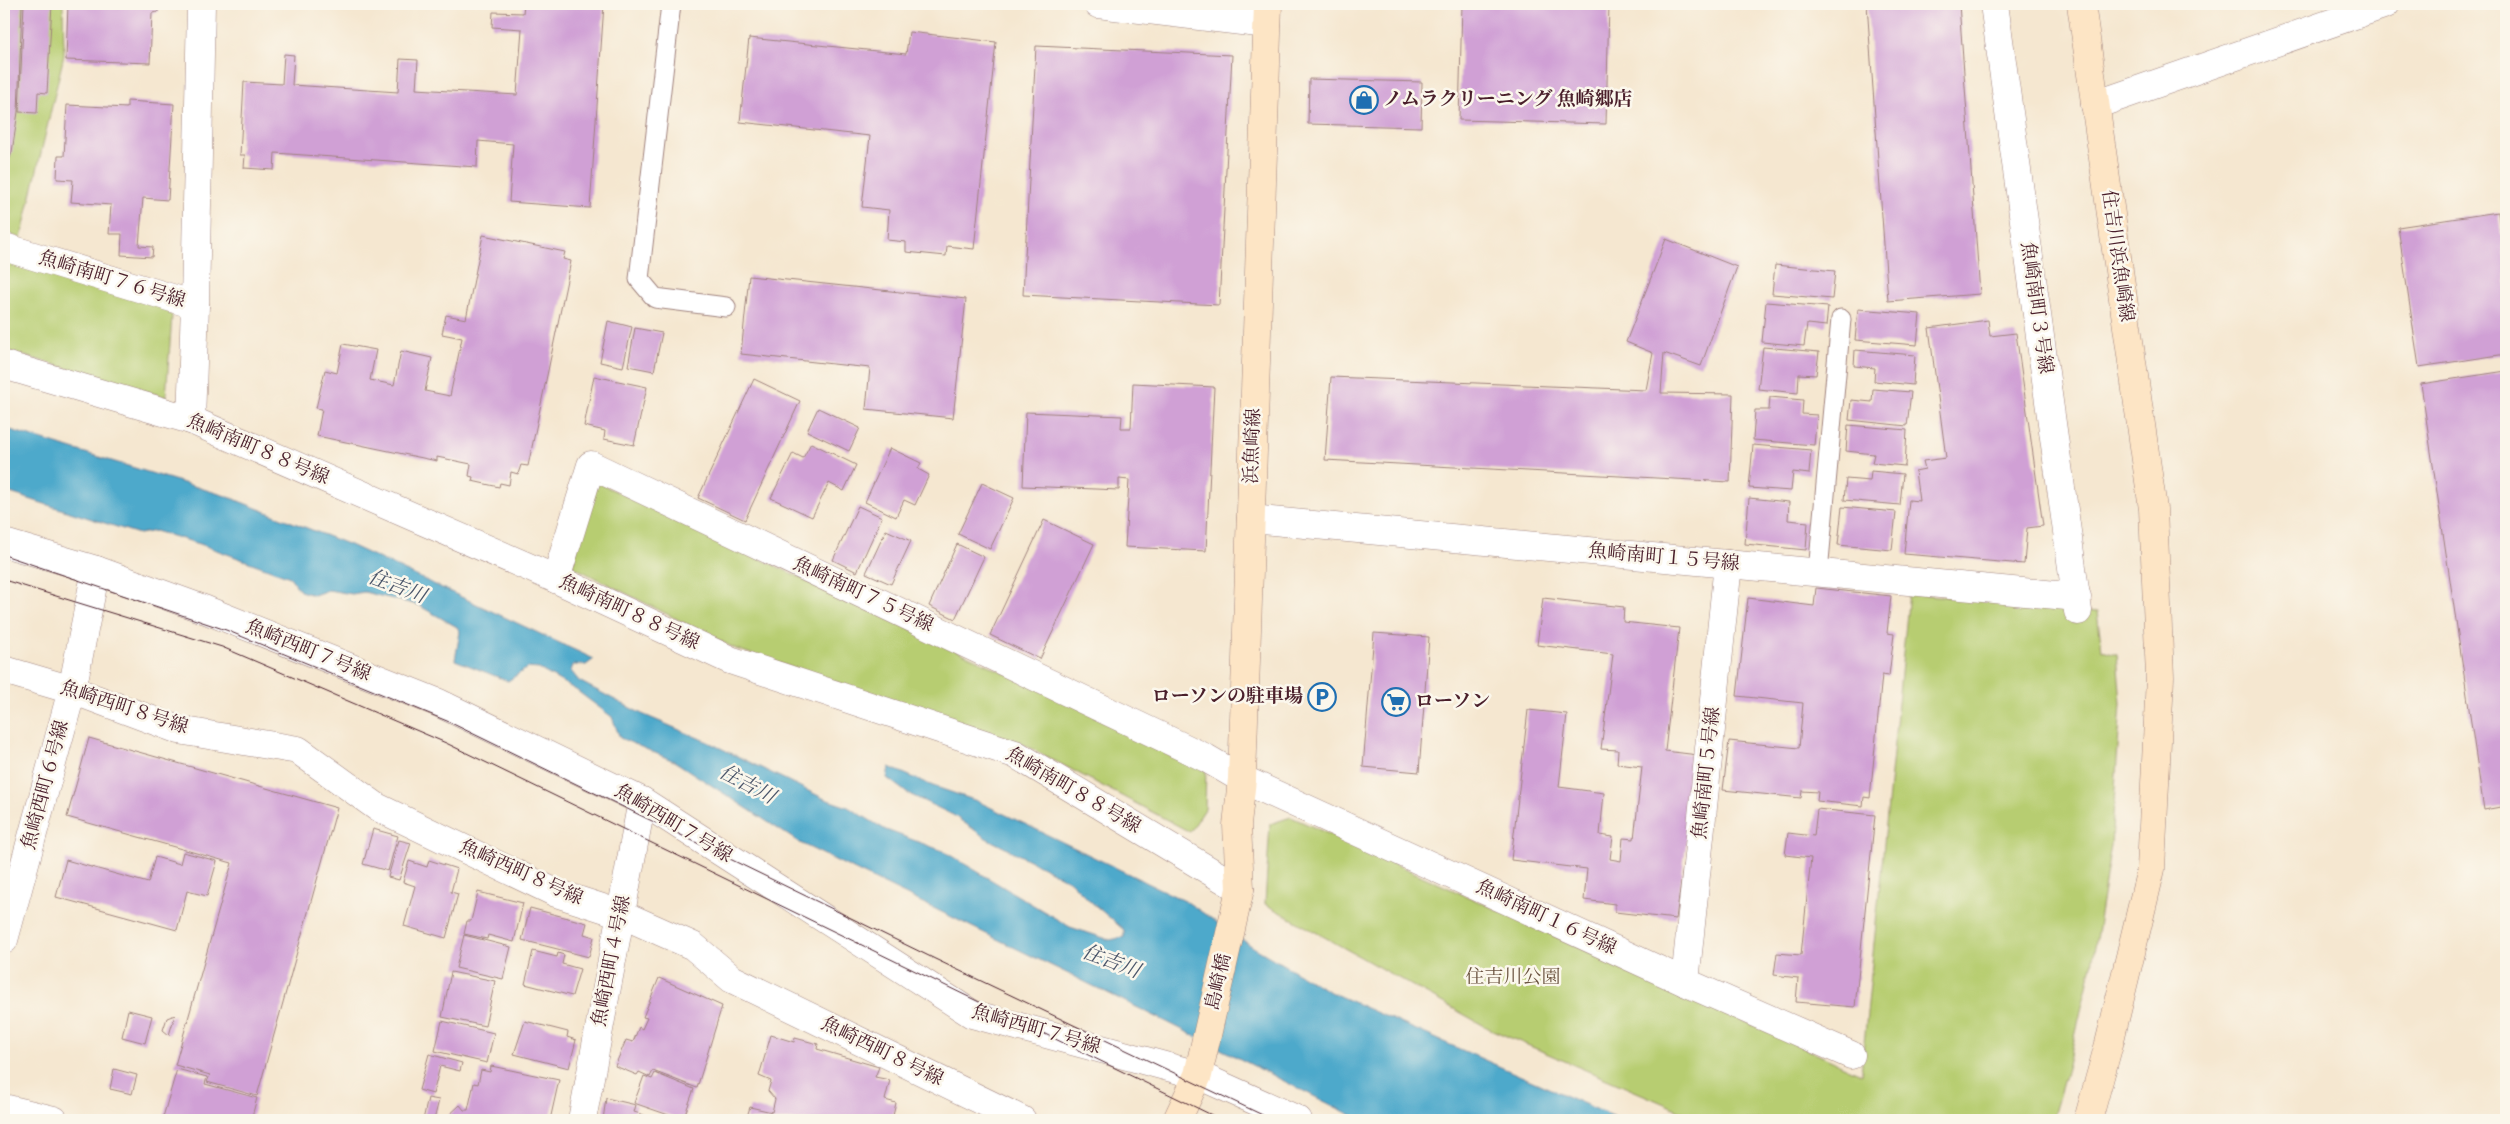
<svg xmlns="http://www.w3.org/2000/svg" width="2510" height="1124" font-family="'IM FELL English','Noto Serif JP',serif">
<rect width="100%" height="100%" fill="#fbf7ec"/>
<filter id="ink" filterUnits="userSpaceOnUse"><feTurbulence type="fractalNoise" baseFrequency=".02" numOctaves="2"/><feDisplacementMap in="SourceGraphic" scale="10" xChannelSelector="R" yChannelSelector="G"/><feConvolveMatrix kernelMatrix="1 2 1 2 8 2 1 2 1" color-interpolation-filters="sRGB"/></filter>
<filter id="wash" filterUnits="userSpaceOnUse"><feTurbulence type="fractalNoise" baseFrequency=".0096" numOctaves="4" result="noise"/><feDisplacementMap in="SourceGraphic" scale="20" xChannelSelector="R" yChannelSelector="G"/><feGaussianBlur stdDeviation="1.12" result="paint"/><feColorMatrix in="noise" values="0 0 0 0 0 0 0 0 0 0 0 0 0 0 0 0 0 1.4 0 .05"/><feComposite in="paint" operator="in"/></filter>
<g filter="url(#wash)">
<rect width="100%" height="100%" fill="#f5e7d0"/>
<g fill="#b7cd71" stroke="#80764e">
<polygon points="4,4 63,4 64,55 21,238 4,233"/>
<polygon points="4,256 161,302 172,316 166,397 4,350"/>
<polygon points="596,482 1206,767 1205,809 1190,832 1021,743 736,649 572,566"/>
<polygon points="1909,593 2097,612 2102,650 2117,654 2121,704 2111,845 2092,965 2069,1061 2052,1120 1702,1120 1490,1029 1265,904 1270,824 1291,817 1861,1074"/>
</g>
<polygon fill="#4da9cb" stroke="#4c647b" points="4,428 226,496 350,545 594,659 586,665 573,665 571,671 579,681 642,714 708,742 825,799 848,807 886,830 943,851 1070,927 1110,940 1124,937 1124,930 1089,900 1070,881 986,838 953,815 907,793 887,778 889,767 933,786 977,801 1187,902 1253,947 1330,992 1621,1120 1361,1120 1167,1022 800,843 674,761 620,738 612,717 576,690 539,669 527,668 508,681 455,660 460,632 457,627 418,605 364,592 352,594 328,590 314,595 300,591 290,577 200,544 155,531 139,534 4,491"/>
<g id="blocks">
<g fill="#d0a0d5">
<polygon points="4,4 22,4 18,112 12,152 4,174"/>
<polygon points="24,4 52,4 47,93 38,92 37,113 19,112"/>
<polygon points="68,4 158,4 158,12 152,13 150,63 66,60"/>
<polygon points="524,4 604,4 590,208 509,202 513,144 478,141 477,167 275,153 274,170 244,168 245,155 240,155 244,82 282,84 284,54 294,55 292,85 398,92 400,59 418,60 416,89 517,95 522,29 492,27 493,12 523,13"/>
<polygon points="1462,4 1609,4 1606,124 1459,120"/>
<polygon points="1867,4 1959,4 1980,294 1888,301"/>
<polygon points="909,32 996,42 974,249 947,246 946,256 906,252 906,242 887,240 889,210 862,207 870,136 740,122 749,38 906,54"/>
<polygon points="1036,46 1232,55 1219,305 1023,295"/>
<polygon points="1309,79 1422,82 1421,127 1308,124"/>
<polygon points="127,101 174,104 168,200 143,198 139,246 153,247 152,257 121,255 122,234 109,234 111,205 71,202 73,180 57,179 58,156 64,156 67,105 127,108"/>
<polygon points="2498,212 2506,270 2506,354 2419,367 2398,227"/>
<polygon points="483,235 565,252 563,259 571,261 528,466 521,465 518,474 511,472 509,485 500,483 499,487 472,481 473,477 469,476 471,464 437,457 437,461 317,436 322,409 316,408 325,370 337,373 343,344 376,350 370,380 394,385 401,351 432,358 425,391 450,396 462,338 442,334 446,315 466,319"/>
<polygon points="1666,239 1737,267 1701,366 1664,353 1661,393 1733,394 1730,482 1325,460 1331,377 1646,390 1653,353 1626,342"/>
<polygon points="1775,265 1835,271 1832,299 1772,294"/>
<polygon points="749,276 966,299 953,418 866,409 870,368 741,354"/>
<polygon points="1766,302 1828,307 1826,326 1807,324 1804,346 1762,342"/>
<polygon points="1858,309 1920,314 1917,345 1855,340"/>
<polygon points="1988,320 1990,336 2016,333 2043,526 2027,528 2024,564 1904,554 1909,500 1919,501 1915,471 1925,469 1923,461 1946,458 1929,328"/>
<polygon points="608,321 632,327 623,367 600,362"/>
<polygon points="635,328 662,333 654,371 628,366"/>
<polygon points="1763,347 1819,352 1816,375 1799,374 1798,393 1758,389"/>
<polygon points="1855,350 1915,355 1913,385 1874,381 1875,368 1854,366"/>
<polygon points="2506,371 2506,806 2484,810 2421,384"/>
<polygon points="594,376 647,387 634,445 604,439 605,431 584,426"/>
<polygon points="754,379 800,401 745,520 698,498"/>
<polygon points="1133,383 1214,387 1206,551 1125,547 1129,480 1119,479 1119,490 1023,486 1026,412 1122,416 1121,428 1131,428"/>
<polygon points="1873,389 1911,392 1907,426 1849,420 1851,400 1872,402"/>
<polygon points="1770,397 1803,400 1802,414 1817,415 1814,445 1753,440 1755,410 1769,410"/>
<polygon points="818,408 860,428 849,451 807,431"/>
<polygon points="1848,425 1907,430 1905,466 1872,463 1874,454 1846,451"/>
<polygon points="811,443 856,465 844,491 829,483 812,517 771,498 793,453 803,458"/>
<polygon points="1753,445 1811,450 1809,474 1793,472 1791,491 1749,488"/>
<polygon points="890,448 921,463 918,469 929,475 915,505 904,500 896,517 865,502"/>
<polygon points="1871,471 1903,474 1900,505 1844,500 1846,479 1870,481"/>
<polygon points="982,483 1014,498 990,549 958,534"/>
<polygon points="1749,498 1789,502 1788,520 1808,522 1806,550 1745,544"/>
<polygon points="858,506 882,517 857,572 833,560"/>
<polygon points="1842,507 1896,512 1892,550 1838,545"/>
<polygon points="1044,520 1094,544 1040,659 990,635"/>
<polygon points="886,530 911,541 891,584 866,573"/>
<polygon points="957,544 984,557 955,619 929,606"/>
<polygon points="1816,588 1891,596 1887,633 1894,634 1889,676 1882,675 1870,798 1864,797 1863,806 1817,801 1818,792 1802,791 1801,798 1723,790 1729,741 1799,748 1803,703 1737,696 1748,598 1814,606"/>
<polygon points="1543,598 1624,607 1623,622 1679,628 1665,751 1698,755 1676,919 1615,912 1615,904 1584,900 1587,869 1511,860 1528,710 1567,714 1559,787 1604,793 1600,835 1613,837 1610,859 1621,861 1623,838 1634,839 1642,767 1617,764 1618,750 1601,749 1613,654 1537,645"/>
<polygon points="1374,633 1429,637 1419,772 1363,767"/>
<polygon points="89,738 337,808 257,1096 207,1082 210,1075 175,1065 232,863 67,817"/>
<polygon points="1817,809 1875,815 1855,1007 1796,1002 1798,978 1774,975 1777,953 1801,955 1811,858 1785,855 1788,833 1814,836"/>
<polygon points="373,829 398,836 388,871 363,864"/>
<polygon points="399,840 411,843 399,880 388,877"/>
<polygon points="183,852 217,861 207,896 187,891 177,930 56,897 66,860 148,883 155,857 180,864"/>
<polygon points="429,860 457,869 451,892 458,894 446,938 404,926 415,886 403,882 409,861 427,867"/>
<polygon points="478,892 523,903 514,942 488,935 487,939 464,934 467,921 471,921"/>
<polygon points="530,908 587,923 584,934 594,937 589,957 522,940"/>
<polygon points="464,935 511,947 503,979 456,968"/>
<polygon points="533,951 557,957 558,953 564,955 562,964 580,969 572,996 525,984"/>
<polygon points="451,972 495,981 485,1026 442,1017"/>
<polygon points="659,978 722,1006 697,1088 653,1071 650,1077 639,1072 637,1075 615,1066 626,1040 633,1042 639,1027 642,1029 647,1018 643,1017"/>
<polygon points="128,1010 152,1016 145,1043 122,1037"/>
<polygon points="175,1015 169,1035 163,1030 167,1018"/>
<polygon points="442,1021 494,1033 487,1063 435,1051"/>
<polygon points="525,1021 568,1032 567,1037 576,1040 569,1068 514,1054"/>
<polygon points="771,1035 794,1042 795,1038 818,1044 817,1049 879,1067 875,1077 890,1080 885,1100 896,1103 892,1120 746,1120 750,1107 772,1112 775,1099 768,1091 771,1081 759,1076"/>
<polygon points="429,1054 462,1063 460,1071 440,1066 433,1094 419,1090"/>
<polygon points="491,1066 559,1080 550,1120 449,1120 447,1117 460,1105 464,1110 468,1110 474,1083 478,1084 481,1070 490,1072"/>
<polygon points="114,1069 137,1075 132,1094 110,1089"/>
<polygon points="177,1069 207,1077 205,1084 257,1098 251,1120 174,1120 163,1117"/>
<polygon points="655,1073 694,1089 683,1120 634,1103 644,1076 652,1079"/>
<polygon points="428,1098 439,1100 434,1120 423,1120"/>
<polygon points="606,1098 636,1105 634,1112 650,1117 649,1120 603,1120"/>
</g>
</g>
</g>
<g filter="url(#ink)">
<use href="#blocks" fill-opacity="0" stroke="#a0837e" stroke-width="1"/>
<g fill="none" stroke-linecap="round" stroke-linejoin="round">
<defs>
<g id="lane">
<polyline points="671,4 639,279 655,298 726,307"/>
<polyline points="1818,572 1841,319"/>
</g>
<g id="street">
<polyline points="1098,4 1267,24"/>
<polyline points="1994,4 2078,611"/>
<polyline points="2095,105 2386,4"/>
<polyline points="4,247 195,305 191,420"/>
<polyline points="195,305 201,4"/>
<polyline points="4,365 191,420 556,579 730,660 1015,754 1240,889"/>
<polyline points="1251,519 2077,597"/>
<polyline points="4,543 96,570 206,610 439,703 642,801 972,1014 1198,1075 1298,1120"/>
<polyline points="556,579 591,465 1206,758 1242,779 1685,982 1851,1055"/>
<polyline points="4,670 72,690 179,730 298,750 377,807 556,893 621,914 693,946 732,979 1022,1120"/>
<polyline points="4,940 72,690 96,570"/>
<polyline points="1685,982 1728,564"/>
<polyline points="4,1108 54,1120"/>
<polyline points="582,1120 642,801"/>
</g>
<g id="secondary">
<polyline points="2081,4 2153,509 2160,677 2151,869 2109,1044 2088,1120"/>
<polyline points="1177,1120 1198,1075 1240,889 1237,825 1242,779 1268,4"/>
</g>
</defs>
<use href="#lane" stroke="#a0837e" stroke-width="21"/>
<use href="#street" stroke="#a0837e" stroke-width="29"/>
<use href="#secondary" stroke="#a0837e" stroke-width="29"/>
<use href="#lane" stroke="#fff" stroke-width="19"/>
<use href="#street" stroke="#fff" stroke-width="28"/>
<use href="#secondary" stroke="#fde5c5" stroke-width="28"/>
<g stroke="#4a1f2b" stroke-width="1">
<polyline points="4,555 226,630 447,721 935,959 1273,1120"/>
<polyline points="4,580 222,647 446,743 1222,1120"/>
</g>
</g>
</g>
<defs>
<symbol id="shop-ring" viewBox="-11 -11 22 22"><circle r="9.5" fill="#fbf7ec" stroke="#1f6fb2" stroke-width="1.5"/><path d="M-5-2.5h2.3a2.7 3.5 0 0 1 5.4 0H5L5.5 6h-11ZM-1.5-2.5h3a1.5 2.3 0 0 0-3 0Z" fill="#1f6fb2"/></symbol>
<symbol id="parking-ring" viewBox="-11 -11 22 22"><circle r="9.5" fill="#fbf7ec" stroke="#1f6fb2" stroke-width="1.5"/><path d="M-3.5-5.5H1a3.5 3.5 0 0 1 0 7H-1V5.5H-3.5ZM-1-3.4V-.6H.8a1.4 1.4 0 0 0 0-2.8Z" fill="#1f6fb2"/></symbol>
<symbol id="supermarket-ring" viewBox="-11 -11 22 22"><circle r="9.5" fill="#fbf7ec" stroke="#1f6fb2" stroke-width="1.5"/><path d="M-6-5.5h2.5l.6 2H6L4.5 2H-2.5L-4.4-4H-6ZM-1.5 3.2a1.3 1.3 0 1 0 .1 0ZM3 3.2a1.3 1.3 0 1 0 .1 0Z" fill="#1f6fb2"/></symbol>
</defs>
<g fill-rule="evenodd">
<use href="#shop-ring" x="1348" y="84" width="32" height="32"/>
<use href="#parking-ring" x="1306" y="681" width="32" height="32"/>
<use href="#supermarket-ring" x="1380" y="686" width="32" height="32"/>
</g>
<g text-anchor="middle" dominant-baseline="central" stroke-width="5" stroke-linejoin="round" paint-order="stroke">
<g font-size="19" font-weight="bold" fill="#4a1f2b" stroke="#fbf7ec" text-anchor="start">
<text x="1383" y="100">ノムラクリーニング 魚崎郷店</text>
<text x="1303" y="697" text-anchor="end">ローソンの駐車場</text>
<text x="1415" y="702">ローソン</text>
</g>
<g font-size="19" fill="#4a1f2b" stroke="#fbf7ec">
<text transform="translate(2117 256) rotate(82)">住吉川浜魚崎線</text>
<text transform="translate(112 280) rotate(17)">魚崎南町７６号線</text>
<text transform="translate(2036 308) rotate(82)">魚崎南町３号線</text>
<text transform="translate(1253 446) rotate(-88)">浜魚崎線</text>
<text transform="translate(258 450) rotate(23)">魚崎南町８８号線</text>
<text transform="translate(1664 558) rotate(5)">魚崎南町１５号線</text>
<text transform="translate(863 595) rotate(25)">魚崎南町７５号線</text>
<text transform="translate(629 613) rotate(25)">魚崎南町８８号線</text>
<text transform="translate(308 651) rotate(22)">魚崎西町７号線</text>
<text transform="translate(124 708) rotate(18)">魚崎西町８号線</text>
<text transform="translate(1707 773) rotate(-84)">魚崎南町５号線</text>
<text transform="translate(46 785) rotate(-75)">魚崎西町６号線</text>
<text transform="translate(1073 791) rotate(30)">魚崎南町８８号線</text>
<text transform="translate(673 824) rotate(31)">魚崎西町７号線</text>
<text transform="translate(521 873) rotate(24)">魚崎西町８号線</text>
<text transform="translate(1546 918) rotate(25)">魚崎南町１６号線</text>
<text transform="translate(612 961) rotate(-79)">魚崎西町４号線</text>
<text transform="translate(1219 982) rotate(-77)">島崎橋</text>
<text transform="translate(1036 1030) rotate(16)">魚崎西町７号線</text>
<text transform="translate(882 1052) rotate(26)">魚崎西町８号線</text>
</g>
<g font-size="19" fill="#6b5340" stroke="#fbf7ec">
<text x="1513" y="978">住吉川公園</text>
</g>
<g font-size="20" font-style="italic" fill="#4b566b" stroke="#fbf7ec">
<text transform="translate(397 587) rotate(21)">住吉川</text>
<text transform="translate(747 785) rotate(28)">住吉川</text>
<text transform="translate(1111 962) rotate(21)">住吉川</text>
</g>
</g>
<rect width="2510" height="1124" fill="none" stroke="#fbf7ec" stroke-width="20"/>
</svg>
